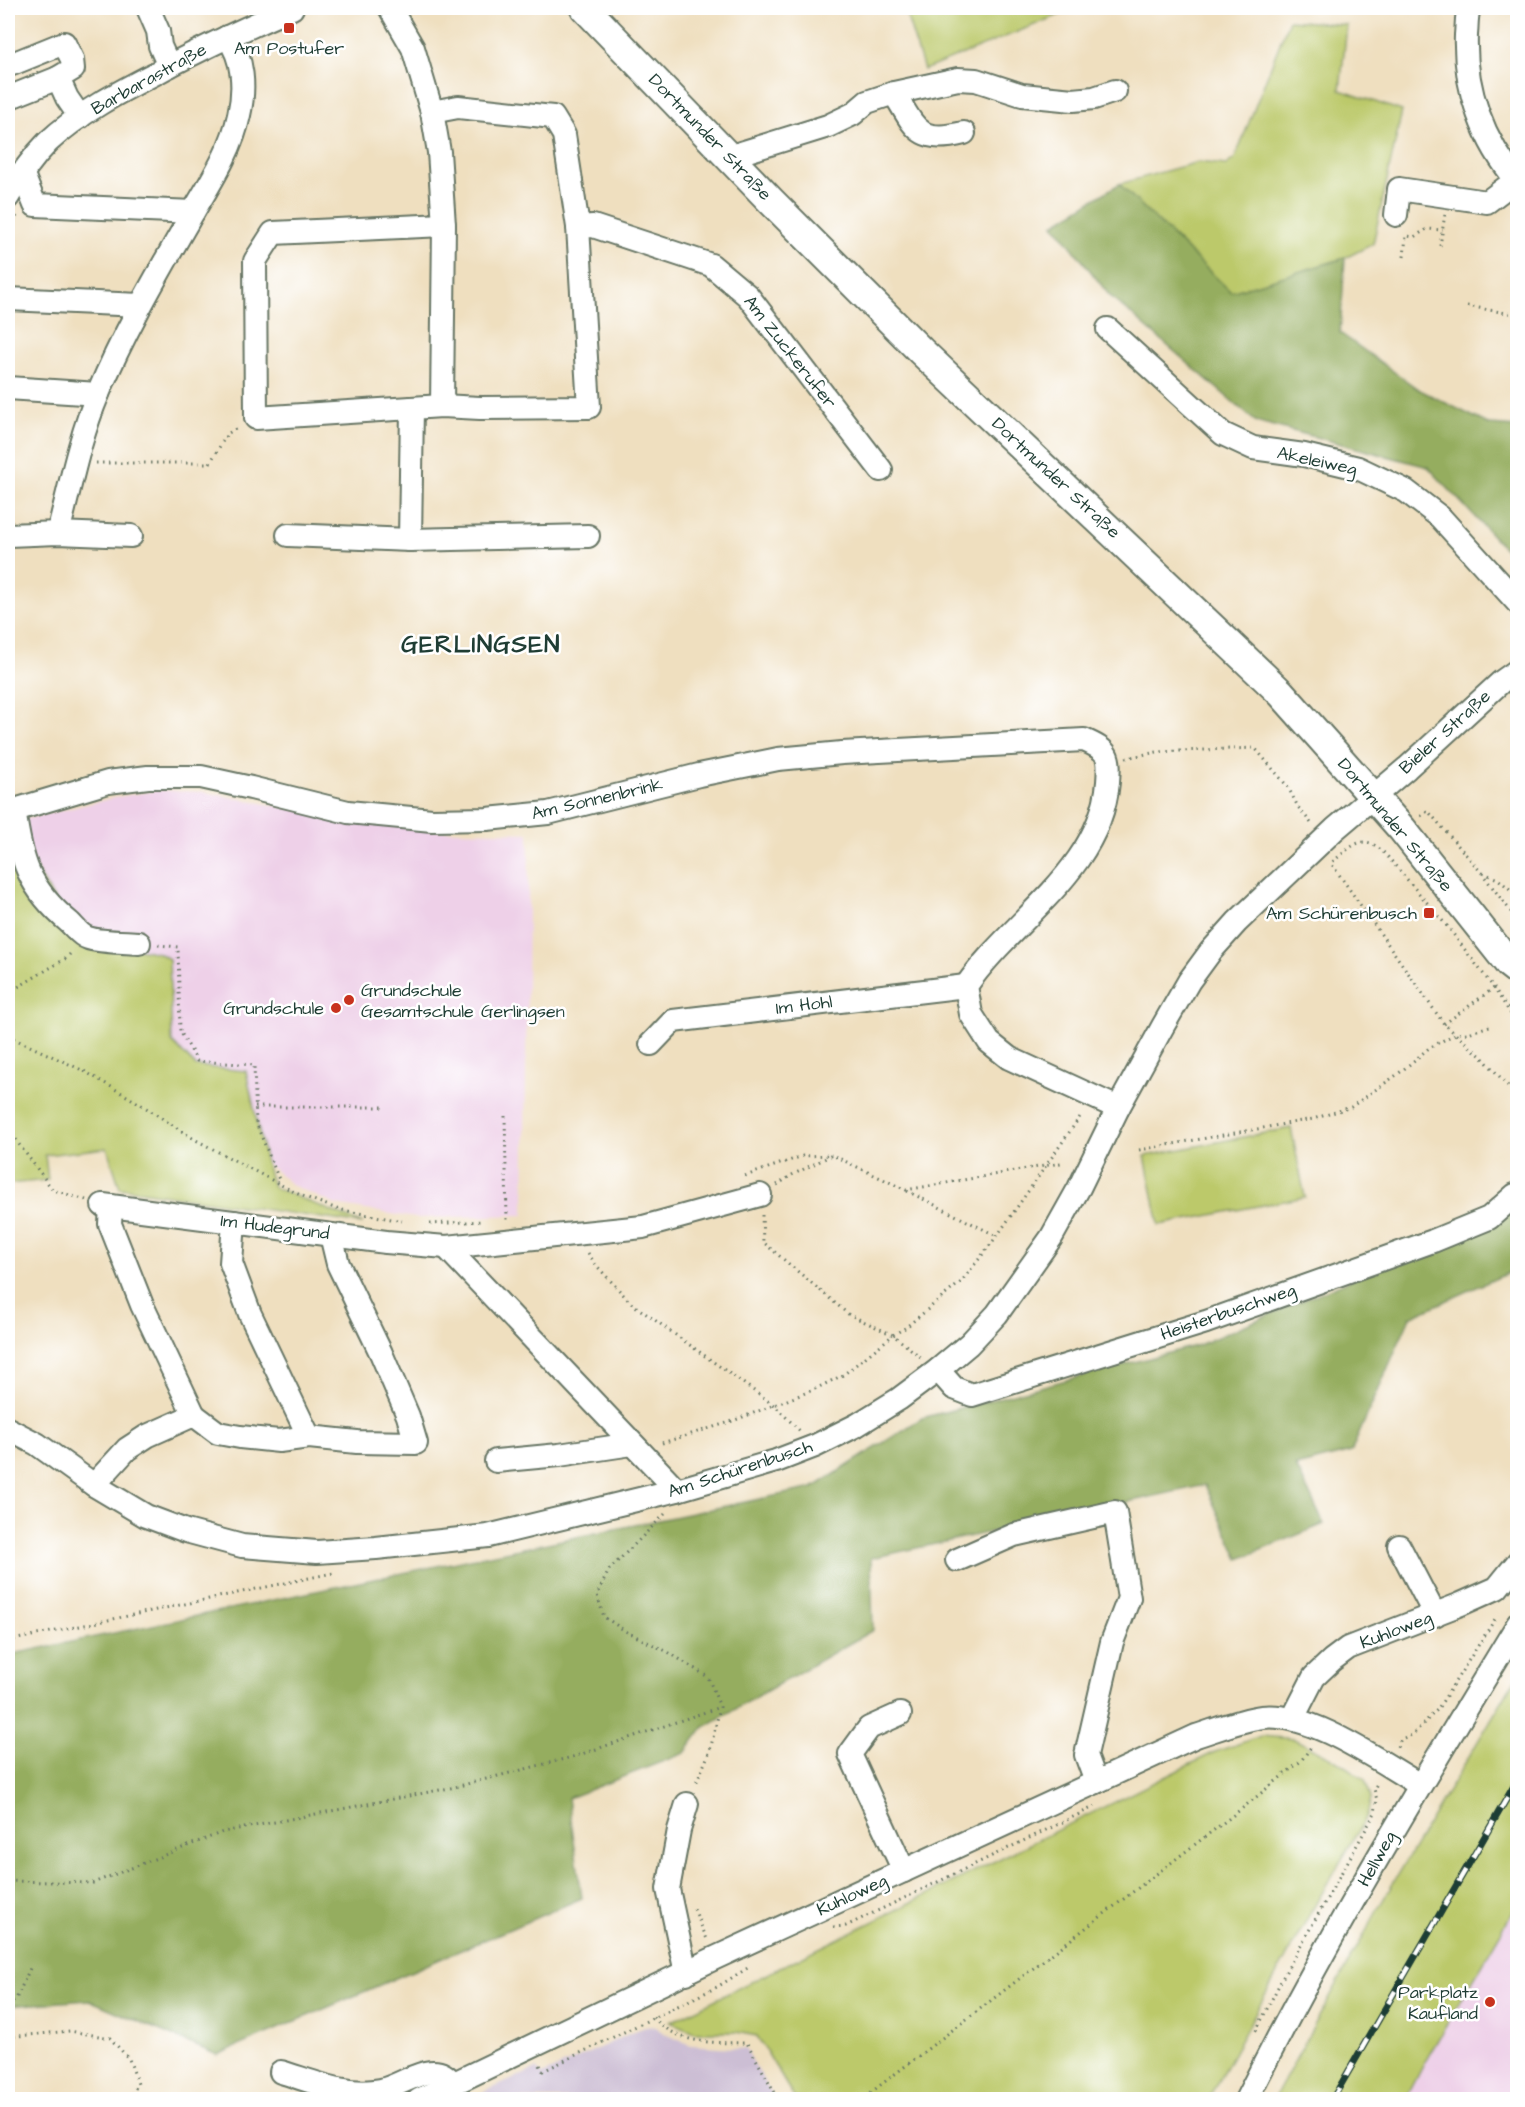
<svg xmlns="http://www.w3.org/2000/svg" width="1525" height="2107" font-family="'Architects Daughter',sans-serif">
<rect width="100%" height="100%" fill="#fff"/>
<filter id="ink" filterUnits="userSpaceOnUse"><feTurbulence type="fractalNoise" baseFrequency=".0167" numOctaves="2"/><feDisplacementMap in="SourceGraphic" scale="12" xChannelSelector="R" yChannelSelector="G"/><feConvolveMatrix kernelMatrix="1 2 1 2 8 2 1 2 1" color-interpolation-filters="sRGB"/></filter>
<filter id="wash" filterUnits="userSpaceOnUse"><feTurbulence type="fractalNoise" baseFrequency=".008" numOctaves="4" result="noise"/><feDisplacementMap in="SourceGraphic" scale="24" xChannelSelector="R" yChannelSelector="G"/><feGaussianBlur stdDeviation="1.35" result="paint"/><feColorMatrix in="noise" values="0 0 0 0 0 0 0 0 0 0 0 0 0 0 0 0 0 1.4 0 .05"/><feComposite in="paint" operator="in"/></filter>
<g filter="url(#wash)">
<rect width="100%" height="100%" fill="#efdfbf"/>
<g fill="#eed0e8">
<polygon points="159,790 203,792 309,812 426,830 529,833 524,1215 416,1218 336,1205 292,1185 266,1163 246,1071 196,1066 172,1042 169,959 159,953 77,937 10,823 117,797"/>
<polygon points="1517,1905 1517,2099 1406,2100 1426,2060"/>
</g>
<polygon fill="#ccbed4" points="646,2026 656,2027 663,2033 691,2045 746,2049 774,2099 468,2099 536,2069 542,2075"/>
<g fill="#bcc96b" stroke="#6e8350" stroke-width="1.5">
<polygon points="904,8 1076,8 924,70"/>
<polygon points="1289,20 1347,25 1340,90 1402,111 1373,244 1345,258 1231,292 1119,184 1198,162 1226,165 1235,158"/>
<polygon points="8,824 77,937 159,953 169,959 172,1042 196,1066 246,1071 266,1163 273,1187 363,1224 120,1188 107,1148 45,1155 48,1180 8,1184"/>
<polygon points="1291,1128 1305,1197 1159,1225 1145,1156"/>
<polygon points="1517,1676 1517,1905 1426,2060 1406,2099 1274,2099 1383,1900"/>
<polygon points="1261,1736 1294,1739 1336,1760 1365,1780 1371,1798 1367,1816 1311,1912 1208,2099 795,2099 757,2036 736,2032 694,2032 670,2022 1215,1752"/>
</g>
<g fill="#95ad5f" stroke="#5a754a" stroke-width="1.5">
<polygon points="1119,184 1231,292 1345,258 1340,333 1418,389 1490,425 1517,427 1517,562 1428,467 1255,421 1109,295 1054,224"/>
<polygon points="1517,1201 1517,1269 1410,1317 1351,1452 1296,1466 1324,1524 1239,1559 1205,1485 871,1558 873,1630 704,1727 685,1753 568,1798 582,1898 217,2055 89,2000 8,2006 8,1655 813,1488 922,1418 1199,1345 1491,1219"/>
</g>
</g>
<g filter="url(#ink)">
<g fill="none" stroke-linecap="round" stroke-linejoin="round">
<defs>
<g id="minor">
<polyline points="148,8 158,31 160,46 169,66"/>
<polyline points="390,8 413,48 432,112 439,152 444,225 442,406"/>
<path d="M1469,8C1466,17 1467,26 1466,35C1464,89 1483,141 1518,182"/>
<polyline points="8,63 12,64 64,43 72,59 73,69 58,78"/>
<path d="M894,93C916,129 918,144 964,133"/>
<polyline points="8,98 58,78 67,98 80,117"/>
<polyline points="432,112 458,107 553,117 564,135 578,227 589,407 480,408 442,406 256,418 255,261 273,233 444,225"/>
<polyline points="728,157 828,126 853,114 867,102 894,93 958,79 976,80 1022,95 1073,100 1094,98 1115,91"/>
<polyline points="22,172 35,205 193,212"/>
<path d="M8,197C19,177 32,158 48,142C79,113 119,92 156,73C200,49 246,28 292,8"/>
<polyline points="1396,215 1399,189 1487,202 1516,180"/>
<polyline points="578,227 593,226 711,265 748,296 881,470"/>
<polyline points="8,299 140,305"/>
<polyline points="1108,329 1223,434 1253,448 1304,455 1358,468 1406,491 1440,517 1518,603"/>
<polyline points="8,388 98,394"/>
<path d="M58,533C70,487 79,439 98,394C123,334 156,277 188,221C207,187 231,154 239,115C245,89 244,58 227,37"/>
<polyline points="8,535 58,533 131,536"/>
<polyline points="288,535 410,540 588,536"/>
<polyline points="410,540 412,408"/>
<path d="M14,809C21,861 28,888 70,923C75,928 81,936 88,938C99,942 126,942 139,943"/>
<path d="M8,812L108,782L148,777H201L251,788L348,812L432,820L487,819L548,813L699,775L778,759L842,753L1084,740C1109,751 1110,755 1108,782C1100,871 1013,918 966,986L971,1014L989,1042L1009,1058L1118,1108"/>
<polyline points="651,1044 673,1021 966,986"/>
<polyline points="103,1205 386,1242 446,1247"/>
<polyline points="234,1222 231,1263 250,1314 309,1437"/>
<polyline points="938,1370 954,1388 972,1395 1206,1322 1433,1241 1489,1218 1515,1195"/>
<polyline points="194,1415 218,1433 240,1437 279,1441 309,1437 357,1442 416,1443 408,1416 381,1353 338,1264 331,1235"/>
<polyline points="8,1429 37,1444 94,1485 146,1516 186,1531 242,1546 317,1552 376,1548 488,1536 677,1490 776,1461 815,1446 857,1425 899,1399 938,1370 969,1344 997,1314 1051,1238 1079,1188 1118,1108 1163,1026 1189,981 1211,951 1237,922 1335,829 1407,768 1501,682 1518,670"/>
<polyline points="496,1461 559,1455 632,1444"/>
<polyline points="94,1485 127,1449 147,1436 194,1415 142,1305 110,1224 111,1206"/>
<polyline points="677,1490 446,1247 643,1227 760,1195"/>
<polyline points="1399,1546 1435,1615"/>
<polyline points="957,1560 1014,1535 1115,1512 1129,1598 1112,1642 1086,1755 1096,1782"/>
<polyline points="900,1714 869,1728 850,1754 904,1871"/>
<polyline points="1293,1718 1314,1677 1332,1660 1348,1648 1461,1604 1497,1588 1518,1562"/>
<polyline points="686,1973 668,1889 679,1830 687,1804"/>
<path d="M281,2072C312,2081 347,2097 381,2090C404,2085 435,2057 452,2083"/>
<path d="M419,2100L715,1958L1196,1736C1218,1729 1240,1720 1262,1717C1310,1711 1380,1762 1420,1785"/>
<path d="M1246,2100C1328,1936 1423,1780 1518,1624"/>
</g>
<polyline id="major" points="585,8 771,201 921,351 1281,693 1402,829 1509,964 1518,971"/>
</defs>
<use href="#minor" stroke="#687665" stroke-width="26"/>
<use href="#major" stroke="#687665" stroke-width="32"/>
<g stroke="#687665" stroke-width="3" stroke-dasharray="1.5 4.5" stroke-linecap="butt">
<polyline points="8,233 17,216"/>
<polyline points="1440,246 1445,214"/>
<polyline points="1404,257 1406,236 1414,237 1427,229 1443,230"/>
<polyline points="1467,306 1518,315"/>
<polyline points="96,463 210,463 227,434 239,427"/>
<polyline points="1126,758 1157,752 1255,748 1288,787 1298,807 1311,823"/>
<polyline points="1421,816 1428,811 1481,872 1518,921"/>
<polyline points="1483,873 1498,879 1518,896"/>
<polyline points="1447,925 1447,926 1494,988 1518,1025"/>
<path d="M1447,926L1387,856C1363,830 1354,845 1331,863L1444,1024L1482,1057L1518,1097"/>
<polyline points="158,945 178,947 180,1031 197,1061 254,1065 256,1123 280,1182"/>
<polyline points="8,993 65,959 72,952"/>
<polyline points="1510,993 1518,1005"/>
<polyline points="1444,1024 1494,988"/>
<polyline points="8,1036 84,1071 137,1102 194,1139 300,1195 337,1209 402,1221"/>
<polyline points="255,1107 387,1107"/>
<polyline points="505,1116 507,1220"/>
<polyline points="8,1123 18,1143 53,1190 86,1200"/>
<polyline points="1139,1150 1313,1119 1351,1107 1398,1074 1429,1048 1455,1034 1468,1033 1493,1025"/>
<polyline points="745,1176 803,1156 832,1155"/>
<polyline points="777,1185 792,1175 832,1155 906,1190 1061,1163"/>
<polyline points="907,1191 997,1236"/>
<polyline points="762,1215 763,1242 848,1314 893,1335 922,1358"/>
<polyline points="430,1224 483,1221"/>
<polyline points="588,1253 596,1265 631,1303 775,1406 800,1431"/>
<polyline points="662,1443 730,1422 813,1390 843,1375 893,1335 905,1328 961,1282 997,1236 1082,1114"/>
<polyline points="665,1514 609,1570 597,1595 604,1617 627,1632 668,1652 708,1677 720,1707 710,1751 695,1786"/>
<polyline points="8,1641 333,1573"/>
<polyline points="1397,1747 1401,1739 1412,1735 1437,1710 1497,1616"/>
<polyline points="8,1881 93,1883 223,1832 455,1787 576,1756 720,1707"/>
<polyline points="694,1909 707,1939"/>
<polyline points="833,1927 846,1926 1096,1806"/>
<polyline points="8,2005 16,1999 31,1966"/>
<path d="M653,2017C681,2046 710,2042 747,2043L779,2100"/>
<polyline points="1256,2031 1284,1975 1375,1813 1377,1800 1374,1789 1378,1782"/>
<polyline points="8,2037 70,2031 110,2038 129,2059 138,2084 128,2100"/>
<polyline points="540,2065 543,2071 717,1987 751,1966"/>
<polyline points="861,2100 1240,1810 1301,1761 1311,1747"/>
</g>
<use href="#minor" stroke="#fff" stroke-width="22"/>
<use href="#major" stroke="#fff" stroke-width="28"/>
<defs>
<polyline id="rail" points="1332,2100 1518,1779"/>
</defs>
<use href="#rail" stroke="#1f3d34" stroke-width="7"/>
<use href="#rail" stroke="#fff" stroke-width="4.5" stroke-dasharray="14" stroke-linecap="butt"/>
</g>
</g>
<g fill="#c8321e" stroke="#fff" stroke-width="2">
<rect x="283" y="22" width="12" height="12" rx="3"/>
<rect x="1423" y="907" width="12" height="12" rx="3"/>
<circle cx="349" cy="1000" r="6"/>
<circle cx="336" cy="1008" r="6"/>
<circle cx="1490" cy="2002" r="6"/>
</g>
<g text-anchor="middle" dominant-baseline="central" stroke-width="5" stroke-linejoin="round" paint-order="stroke">
<g font-size="18" fill="#1f3d34" stroke="#fff" text-anchor="end">
<text x="289" y="48" text-anchor="middle">Am Postufer</text>
<text x="1417" y="913">Am Schürenbusch</text>
<text x="361" y="990" text-anchor="start">Grundschule<tspan x="361" dy="21">Gesamtschule Gerlingsen</tspan></text>
<text x="324" y="1008">Grundschule</text>
<text x="1478" y="1992">Parkplatz<tspan x="1478" dy="21">Kaufland</tspan></text>
</g>
<g font-size="18" fill="#1f3d34" stroke="#fff">
<text transform="translate(149 79) rotate(-29)">Barbarastraße</text>
<text transform="translate(710 137) rotate(46)">Dortmunder Straße</text>
<text transform="translate(790 352) rotate(52)">Am Zuckerufer</text>
<text transform="translate(1317 461) rotate(12)">Akeleiweg</text>
<text transform="translate(1056 478) rotate(43)">Dortmunder Straße</text>
<text transform="translate(1445 732) rotate(-42)">Bieler Straße</text>
<text transform="translate(597 799) rotate(-13)">Am Sonnenbrink</text>
<text transform="translate(1395 825) rotate(50)">Dortmunder Straße</text>
<text transform="translate(804 1005) rotate(-7)">Im Hohl</text>
<text transform="translate(275 1227) rotate(7)">Im Hudegrund</text>
<text transform="translate(1228 1312) rotate(-19)">Heisterbuschweg</text>
<text transform="translate(740 1469) rotate(-18)">Am Schürenbusch</text>
<text transform="translate(1396 1630) rotate(-21)">Kuhloweg</text>
<text transform="translate(1377 1859) rotate(-61)">Hellweg</text>
<text transform="translate(852 1895) rotate(-25)">Kuhloweg</text>
</g>
<g font-size="24" font-weight="bold" letter-spacing="1.5" fill="#1f3d34" stroke="#fff">
<text x="481" y="645">GERLINGSEN</text>
</g>
</g>
<rect width="1525" height="2107" fill="none" stroke="#fff" stroke-width="30"/>
</svg>
